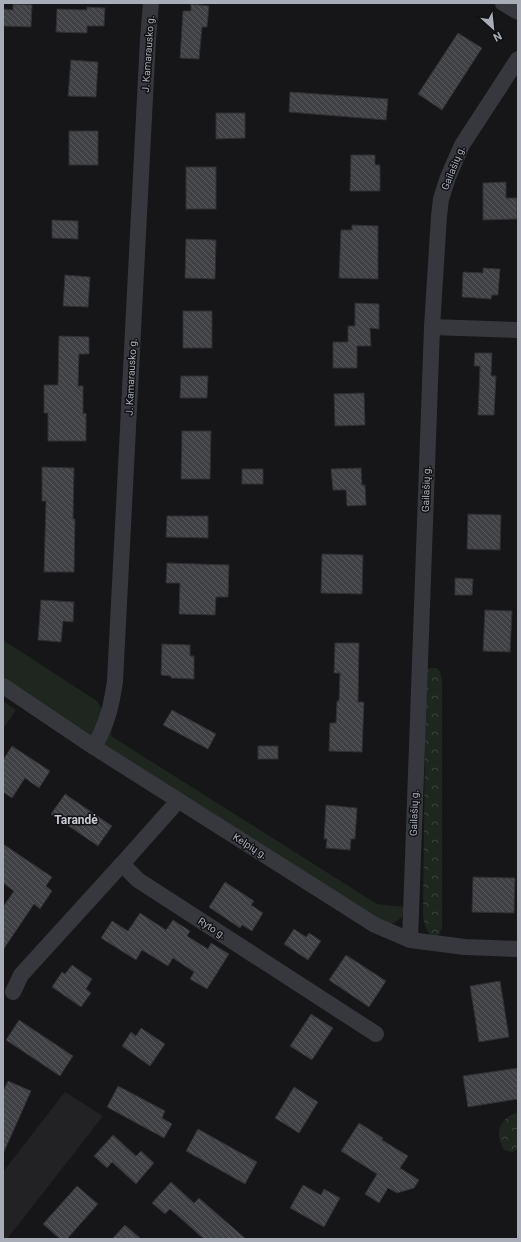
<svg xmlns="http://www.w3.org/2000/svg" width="521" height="1242" font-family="Roboto,sans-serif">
<defs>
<pattern id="forest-crowns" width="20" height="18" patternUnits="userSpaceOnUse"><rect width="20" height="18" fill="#1e261f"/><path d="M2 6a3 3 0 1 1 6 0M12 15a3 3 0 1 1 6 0" fill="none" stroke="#3c433d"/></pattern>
<pattern id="building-back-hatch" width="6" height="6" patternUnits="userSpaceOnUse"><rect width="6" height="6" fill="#404145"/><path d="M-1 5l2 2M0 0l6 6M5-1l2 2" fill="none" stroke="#595a5e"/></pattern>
</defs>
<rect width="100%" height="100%" fill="#161618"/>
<polygon fill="#222225" points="65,1092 103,1116 7,1239 3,1239 3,1172"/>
<g fill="#1e261f">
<polygon points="3,640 97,701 112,726 111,736 377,904 405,907 402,917 394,923 387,923 226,825 3,677"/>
<polygon points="3,701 16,710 3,729"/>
</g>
<g fill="url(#forest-crowns)">
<polygon points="432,668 437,668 440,672 442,680 442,928 438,937 429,934 425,926 423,916 426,669"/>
<path d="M518,1112V1149L512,1152L504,1150C494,1133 499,1119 518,1112Z"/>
</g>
<g fill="url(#building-back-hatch)" stroke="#303034">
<polygon points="13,4 32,5 31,27 3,26 3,9 13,10"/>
<polygon points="191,4 209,6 207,27 202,27 199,59 180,58 183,11 191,11"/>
<polygon points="87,7 105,8 104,26 87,26 87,33 56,32 57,9 87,10"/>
<polygon points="458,33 482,48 442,110 418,94"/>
<polygon points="71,60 98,62 96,97 68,96"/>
<polygon points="290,92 388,99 386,120 289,112"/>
<polygon points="216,113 245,113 245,138 216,139"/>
<rect x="69" y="131" width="29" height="34"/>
<polygon points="351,155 375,155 375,165 380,165 380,191 350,191"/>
<rect x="186" y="167" width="30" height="42"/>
<polygon points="506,182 506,198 517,198 517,219 483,220 483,183"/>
<polygon points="52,220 78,221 78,239 52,238"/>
<polygon points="352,225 378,226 378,279 339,278 341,230 352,230"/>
<polygon points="186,239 216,240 215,279 185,278"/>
<polygon points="483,268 500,269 498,295 492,295 491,299 462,297 463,272 483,273"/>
<polygon points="65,275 90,277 88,307 63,306"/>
<polygon points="355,303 379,304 379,329 370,328 371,346 357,346 357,368 333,368 333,342 348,342 348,326 355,326"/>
<rect x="183" y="311" width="29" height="37"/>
<polygon points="59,336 89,337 89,354 79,354 78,386 83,386 83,414 86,413 86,441 48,441 48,413 44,413 44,385 58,385"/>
<polygon points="475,353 492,353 491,376 496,376 494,415 478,415 480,366 474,366"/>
<polygon points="181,376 208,376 207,398 180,398"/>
<polygon points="364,393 365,425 335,426 334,394"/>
<polygon points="182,431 211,431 210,479 181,479"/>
<polygon points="42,467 74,468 73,519 75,519 74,572 44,572 46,501 42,501"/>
<polygon points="361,468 362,485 365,485 366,505 347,506 346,490 333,490 331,469"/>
<rect x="242" y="469" width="21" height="15"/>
<polygon points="468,514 501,515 500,550 467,549"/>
<polygon points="167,516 208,516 208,538 166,537"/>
<polygon points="322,554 363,555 362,594 321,593"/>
<polygon points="167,563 229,565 228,597 216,597 215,615 179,614 180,583 166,583"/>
<polygon points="455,578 473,579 472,595 455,595"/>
<polygon points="41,600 74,602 73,622 63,621 61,642 38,640"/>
<polygon points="485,610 512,611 510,652 483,651"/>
<polygon points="335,643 359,643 358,702 364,702 362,752 329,751 330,723 336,723 337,701 339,701 340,673 334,673"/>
<polygon points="162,644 190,645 190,656 194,656 194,679 171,678 171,676 161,675"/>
<polygon points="172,710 216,734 208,749 163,725"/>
<polygon points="12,746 50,771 39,788 25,778 12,798 3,792 3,760"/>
<rect x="258" y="746" width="20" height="13"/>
<polygon points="65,794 112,826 98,846 51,814"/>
<polygon points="326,805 357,808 355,839 351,839 350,850 326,848 327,839 324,839"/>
<polygon points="3,844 52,877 46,886 52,891 40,909 34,904 3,950 3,907 14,891 3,883"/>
<polygon points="473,877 515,878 514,913 472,912"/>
<polygon points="225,882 254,901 251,905 263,913 252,931 242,925 240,928 209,907"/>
<polygon points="140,913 166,930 173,920 190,931 187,936 208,949 211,943 229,954 207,989 190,979 194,972 173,958 168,966 142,950 136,960 101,938 112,921 128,931"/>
<polygon points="294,929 306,937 309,933 321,941 308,960 284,944"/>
<polygon points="346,955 386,981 369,1007 329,980"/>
<polygon points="72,965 92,979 86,989 91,993 81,1007 52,987 62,972 65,974"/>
<polygon points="500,981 509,1037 479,1042 470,986"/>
<polygon points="311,1014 333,1028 312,1060 290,1046"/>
<polygon points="19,1020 73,1056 60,1076 6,1040"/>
<polygon points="141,1028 165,1044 150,1066 122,1046 131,1032 136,1036"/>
<polygon points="518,1068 518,1099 468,1107 463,1076"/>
<polygon points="8,1081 31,1091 3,1154 3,1091"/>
<polygon points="118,1086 165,1111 162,1118 172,1124 164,1138 107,1107"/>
<polygon points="294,1087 318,1102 299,1133 275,1118"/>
<polygon points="359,1123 383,1138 382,1140 408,1156 400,1168 419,1180 414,1188 397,1193 388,1188 379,1203 365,1194 377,1174 341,1151"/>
<polygon points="198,1129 257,1162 245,1184 186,1151"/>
<polygon points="113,1135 136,1156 141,1151 154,1163 136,1184 112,1162 107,1168 94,1156"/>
<polygon points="171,1182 194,1203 199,1198 246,1239 204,1239 170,1209 165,1214 152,1203"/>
<polygon points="303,1185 321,1195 324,1189 340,1198 324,1227 290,1208"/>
<polygon points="77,1186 98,1204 67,1239 60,1239 43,1224"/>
<polygon points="125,1225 141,1239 112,1239"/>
</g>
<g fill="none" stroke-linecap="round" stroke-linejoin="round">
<g stroke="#37383d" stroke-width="16">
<polyline points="503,3 518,12"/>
<polyline points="432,327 518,330"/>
<polyline points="3,686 94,747 375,925 410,940 465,947 518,949"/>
<path d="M94,747C107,723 111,709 115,681L148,39L151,3"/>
<polyline points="178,801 122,864 138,880 376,1034"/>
<polyline points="410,940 432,327 439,216 441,199 448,177 462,145 518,59"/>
<polyline points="13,992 21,975 122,864"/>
</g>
</g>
<g text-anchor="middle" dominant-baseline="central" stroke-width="3" stroke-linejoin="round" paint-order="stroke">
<g font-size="10" fill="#a8adb8" stroke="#111113">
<text transform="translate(148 54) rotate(-86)">J. Kamarausko g.</text>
<text transform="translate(453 168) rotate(-68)">Gailašių g.</text>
<text transform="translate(131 377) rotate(-87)">J. Kamarausko g.</text>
<text transform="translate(426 489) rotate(-88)">Gailašių g.</text>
<text transform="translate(414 813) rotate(-88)">Gailašių g.</text>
<text transform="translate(250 846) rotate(32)">Kelpių g.</text>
<text transform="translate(212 928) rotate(33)">Ryto g.</text>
</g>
<g font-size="12" font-weight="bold" fill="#c9ccd4" stroke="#111113">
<text x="76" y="820">Tarandė</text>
</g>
</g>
<rect width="521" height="1242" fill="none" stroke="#a8adb8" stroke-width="8"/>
<g transform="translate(493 28) rotate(153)" stroke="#111113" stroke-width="3" paint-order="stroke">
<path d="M0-3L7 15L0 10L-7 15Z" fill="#a8adb8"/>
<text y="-6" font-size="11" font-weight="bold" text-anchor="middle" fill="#a8adb8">N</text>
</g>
</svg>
